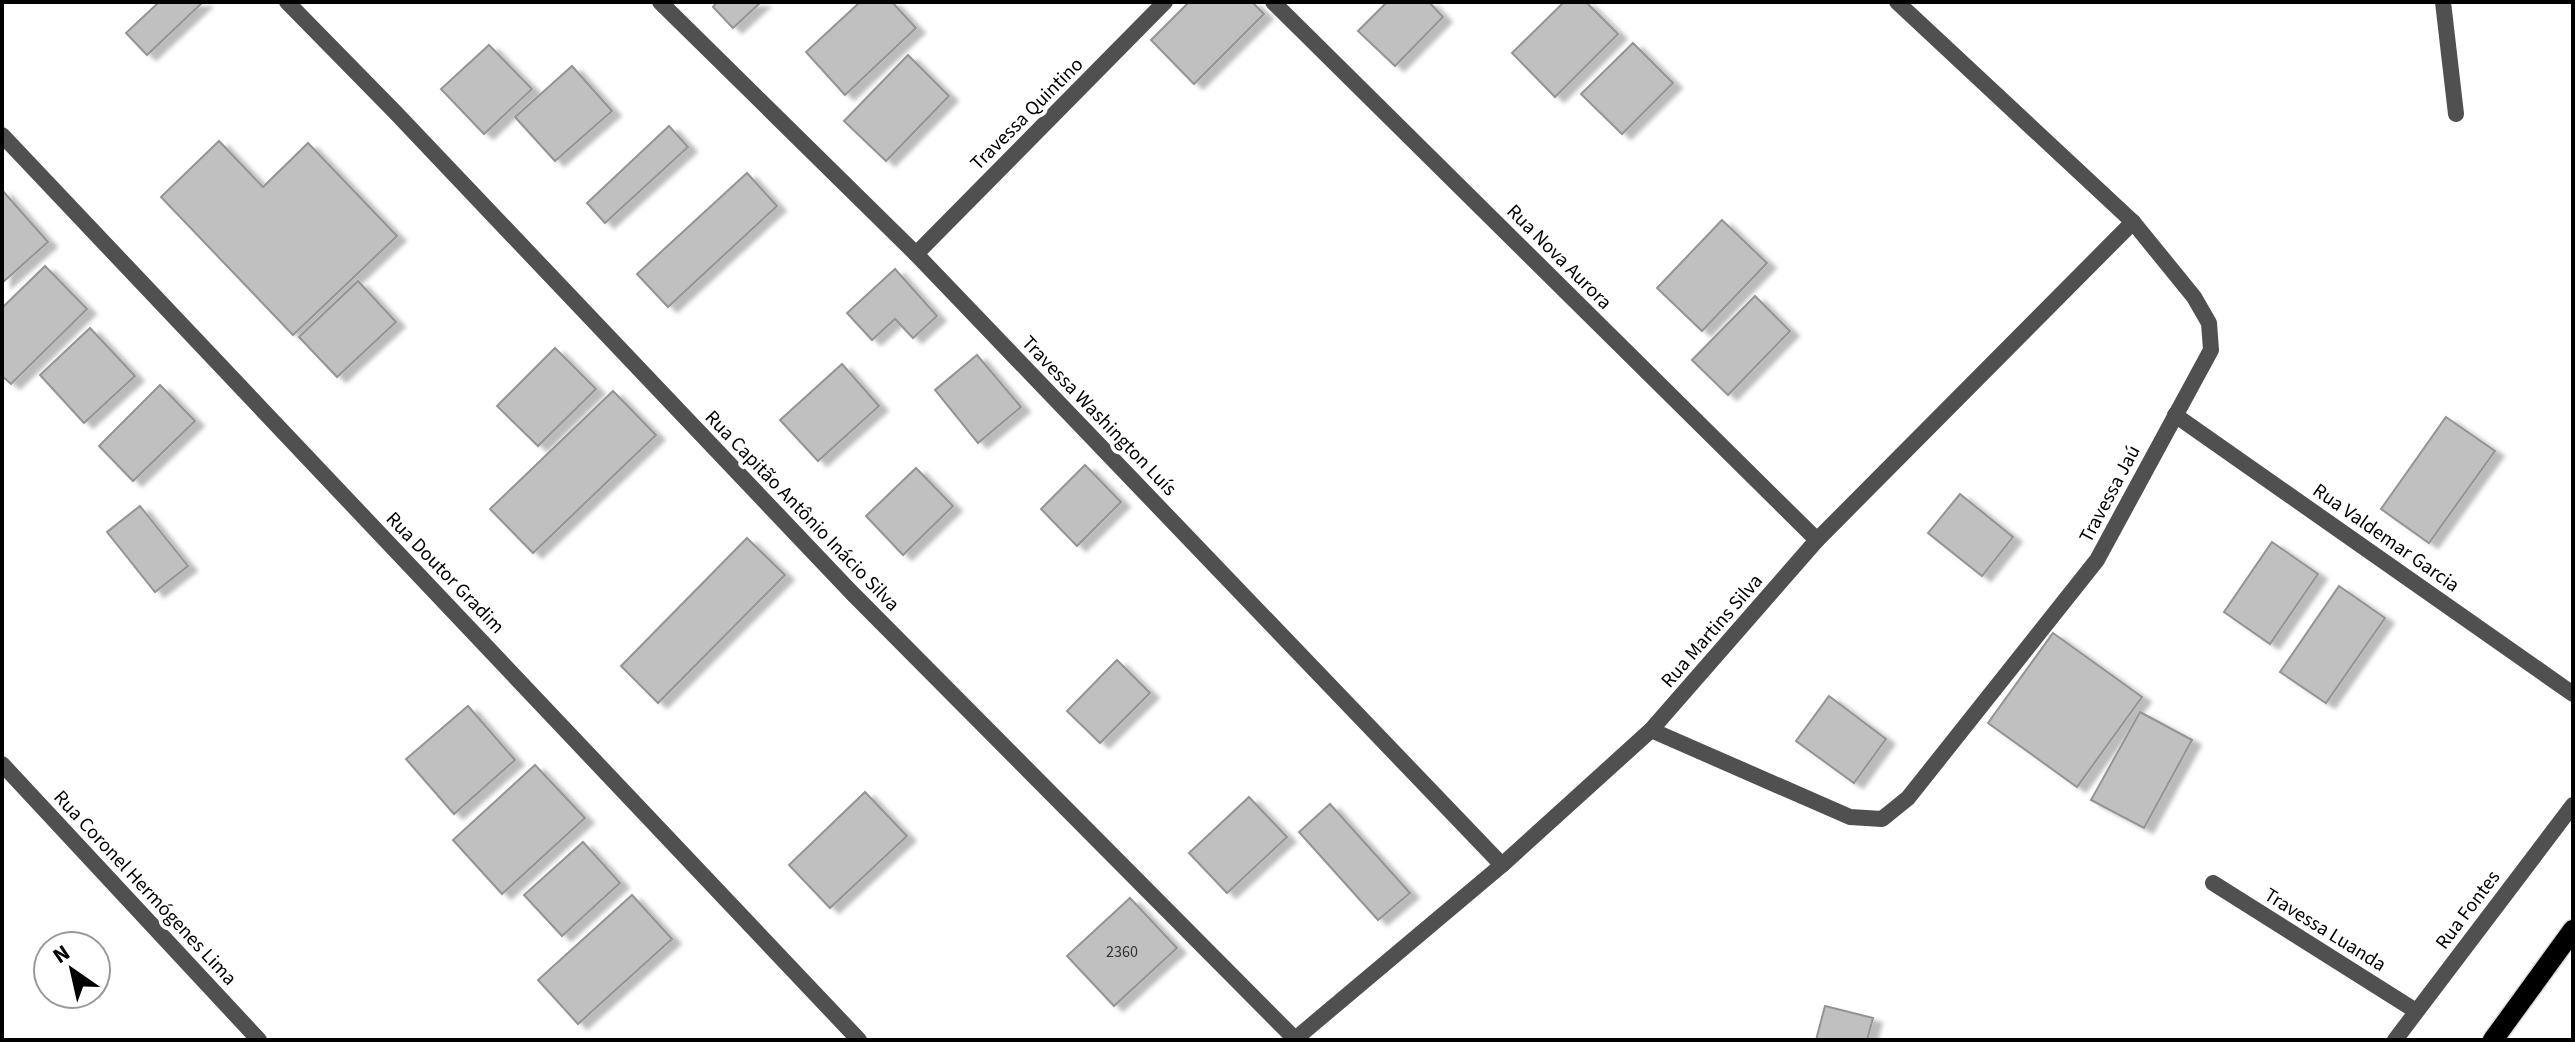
<svg xmlns="http://www.w3.org/2000/svg" width="2575" height="1042" font-family="'Source Sans 3',sans-serif">
<defs>
<filter id="shadow"><feDropShadow dx="9" dy="5" stdDeviation="2" flood-color="#0004"/></filter>
</defs>
<rect width="100%" height="100%" fill="#fff"/>
<g fill="#c0c0c0" stroke="#949494" stroke-width="2" filter="url(#shadow)">
<polygon points="159,2 203,2 147,55 126,33"/>
<polygon points="717,2 761,2 733,28 713,7"/>
<polygon points="860,2 892,2 916,28 845,95 806,52"/>
<polygon points="1189,2 1252,2 1264,14 1194,84 1151,40"/>
<polygon points="1387,2 1429,2 1443,17 1395,66 1358,31"/>
<polygon points="1564,2 1586,2 1618,34 1555,97 1512,53"/>
<polygon points="1633,43 1673,83 1622,134 1581,94"/>
<polygon points="489,45 532,89 484,134 441,89"/>
<polygon points="908,55 949,96 886,161 844,121"/>
<polygon points="572,66 612,111 555,161 515,117"/>
<polygon points="669,126 688,147 605,223 587,203"/>
<polygon points="219,141 263,187 308,143 397,236 293,335 161,197"/>
<polygon points="747,173 777,206 668,307 637,274"/>
<polygon points="2,190 48,242 2,283"/>
<polygon points="1722,220 1767,263 1702,331 1657,288"/>
<polygon points="45,266 87,309 11,384 2,376 2,308"/>
<polygon points="895,269 937,316 913,338 895,319 872,340 847,313"/>
<polygon points="358,281 396,322 337,377 299,337"/>
<polygon points="1755,296 1790,331 1728,395 1692,360"/>
<polygon points="90,328 135,376 84,423 40,375"/>
<polygon points="555,348 596,389 538,446 497,406"/>
<polygon points="977,355 1021,407 978,443 935,390"/>
<polygon points="842,364 879,406 818,461 780,420"/>
<polygon points="160,385 195,421 133,481 99,446"/>
<polygon points="613,391 656,435 533,553 490,509"/>
<polygon points="2446,417 2495,451 2429,543 2381,509"/>
<polygon points="1085,465 1121,502 1077,546 1041,509"/>
<polygon points="916,468 953,506 903,555 866,516"/>
<polygon points="1960,494 2013,537 1982,576 1928,533"/>
<polygon points="140,506 188,566 155,592 107,532"/>
<polygon points="747,538 785,575 658,703 621,666"/>
<polygon points="2272,542 2318,574 2270,644 2224,612"/>
<polygon points="2339,586 2385,618 2326,703 2280,672"/>
<polygon points="2053,633 2142,697 2077,787 1988,723"/>
<polygon points="1117,660 1150,693 1100,743 1067,711"/>
<polygon points="1829,696 1886,739 1854,783 1796,741"/>
<polygon points="468,706 515,760 454,814 406,759"/>
<polygon points="2140,712 2192,740 2144,828 2091,800"/>
<polygon points="535,765 585,818 502,894 453,840"/>
<polygon points="865,792 907,836 830,908 789,865"/>
<polygon points="1249,797 1287,837 1227,893 1189,853"/>
<polygon points="1330,804 1410,893 1378,920 1299,832"/>
<polygon points="583,842 620,883 562,936 524,895"/>
<polygon points="632,895 672,939 578,1024 538,980"/>
<polygon points="1130,898 1177,948 1114,1006 1067,956"/>
<polygon points="1825,1006 1873,1018 1867,1040 1816,1040"/>
</g>
<g fill="none" stroke-linecap="round" stroke-linejoin="round">
<defs>
<polyline id="primary" points="2493,1040 2573,930"/>
</defs>
<use href="#primary" stroke="#dbdbdb" stroke-width="23"/>
<g stroke="#505050" stroke-width="16">
<polyline points="287,2 395,112 852,593 1296,1040"/>
<polyline points="660,2 916,254 1502,865"/>
<polyline points="1273,2 1817,540"/>
<polyline points="2443,2 2456,114"/>
<polyline points="916,254 1165,2"/>
<polyline points="2175,415 2573,694"/>
<polyline points="1651,730 1850,817 1882,819 1908,798 2097,560 2211,350 2209,323 2194,297 2133,222 1897,2"/>
<polyline points="2,764 259,1040"/>
<polyline points="2213,883 2416,1011"/>
<polyline points="1294,1040 1502,865 1651,730 1817,540 2133,222"/>
<polyline points="2395,1040 2573,805"/>
</g>
<polyline stroke="#505050" stroke-width="16" points="2,135 859,1040"/>
<use href="#primary" stroke="#000" stroke-width="20"/>
</g>
<g text-anchor="middle" dominant-baseline="central" stroke-width="8" stroke-linejoin="round" paint-order="stroke">
<g font-size="16" fill="#303030">
<text x="1122" y="952">2360</text>
</g>
<g font-size="20" fill="#000" stroke="#fff">
<text transform="translate(1027 114) rotate(-45)">Travessa Quintino</text>
<text transform="translate(1559 257) rotate(45)">Rua Nova Aurora</text>
<text transform="translate(1099 416) rotate(46)">Travessa Washington Luís</text>
<text transform="translate(2110 494) rotate(-62)">Travessa Jaú</text>
<text transform="translate(802 511) rotate(46)">Rua Capitão Antônio Inácio Silva</text>
<text transform="translate(2386 538) rotate(35)">Rua Valdemar Garcia</text>
<text transform="translate(445 573) rotate(46)">Rua Doutor Gradim</text>
<text transform="translate(1712 631) rotate(-49)">Rua Martins Silva</text>
<text transform="translate(145 888) rotate(47)">Rua Coronel Hermógenes Lima</text>
<text transform="translate(2468 910) rotate(-53)">Rua Fontes</text>
<text transform="translate(2325 930) rotate(32)">Travessa Luanda</text>
</g>
</g>
<rect width="2575" height="1042" fill="none" stroke="#000000" stroke-width="8"/>
<g transform="translate(72 970) rotate(326)"><circle r="38" fill="#ffffff" stroke="#999999" stroke-width="2"/>
<path d="M0-6L14 30L0 20L-14 30Z" fill="#000000"/>
<text y="-12" font-size="22" font-weight="bold" text-anchor="middle" fill="#000000">N</text>
</g>
</svg>
